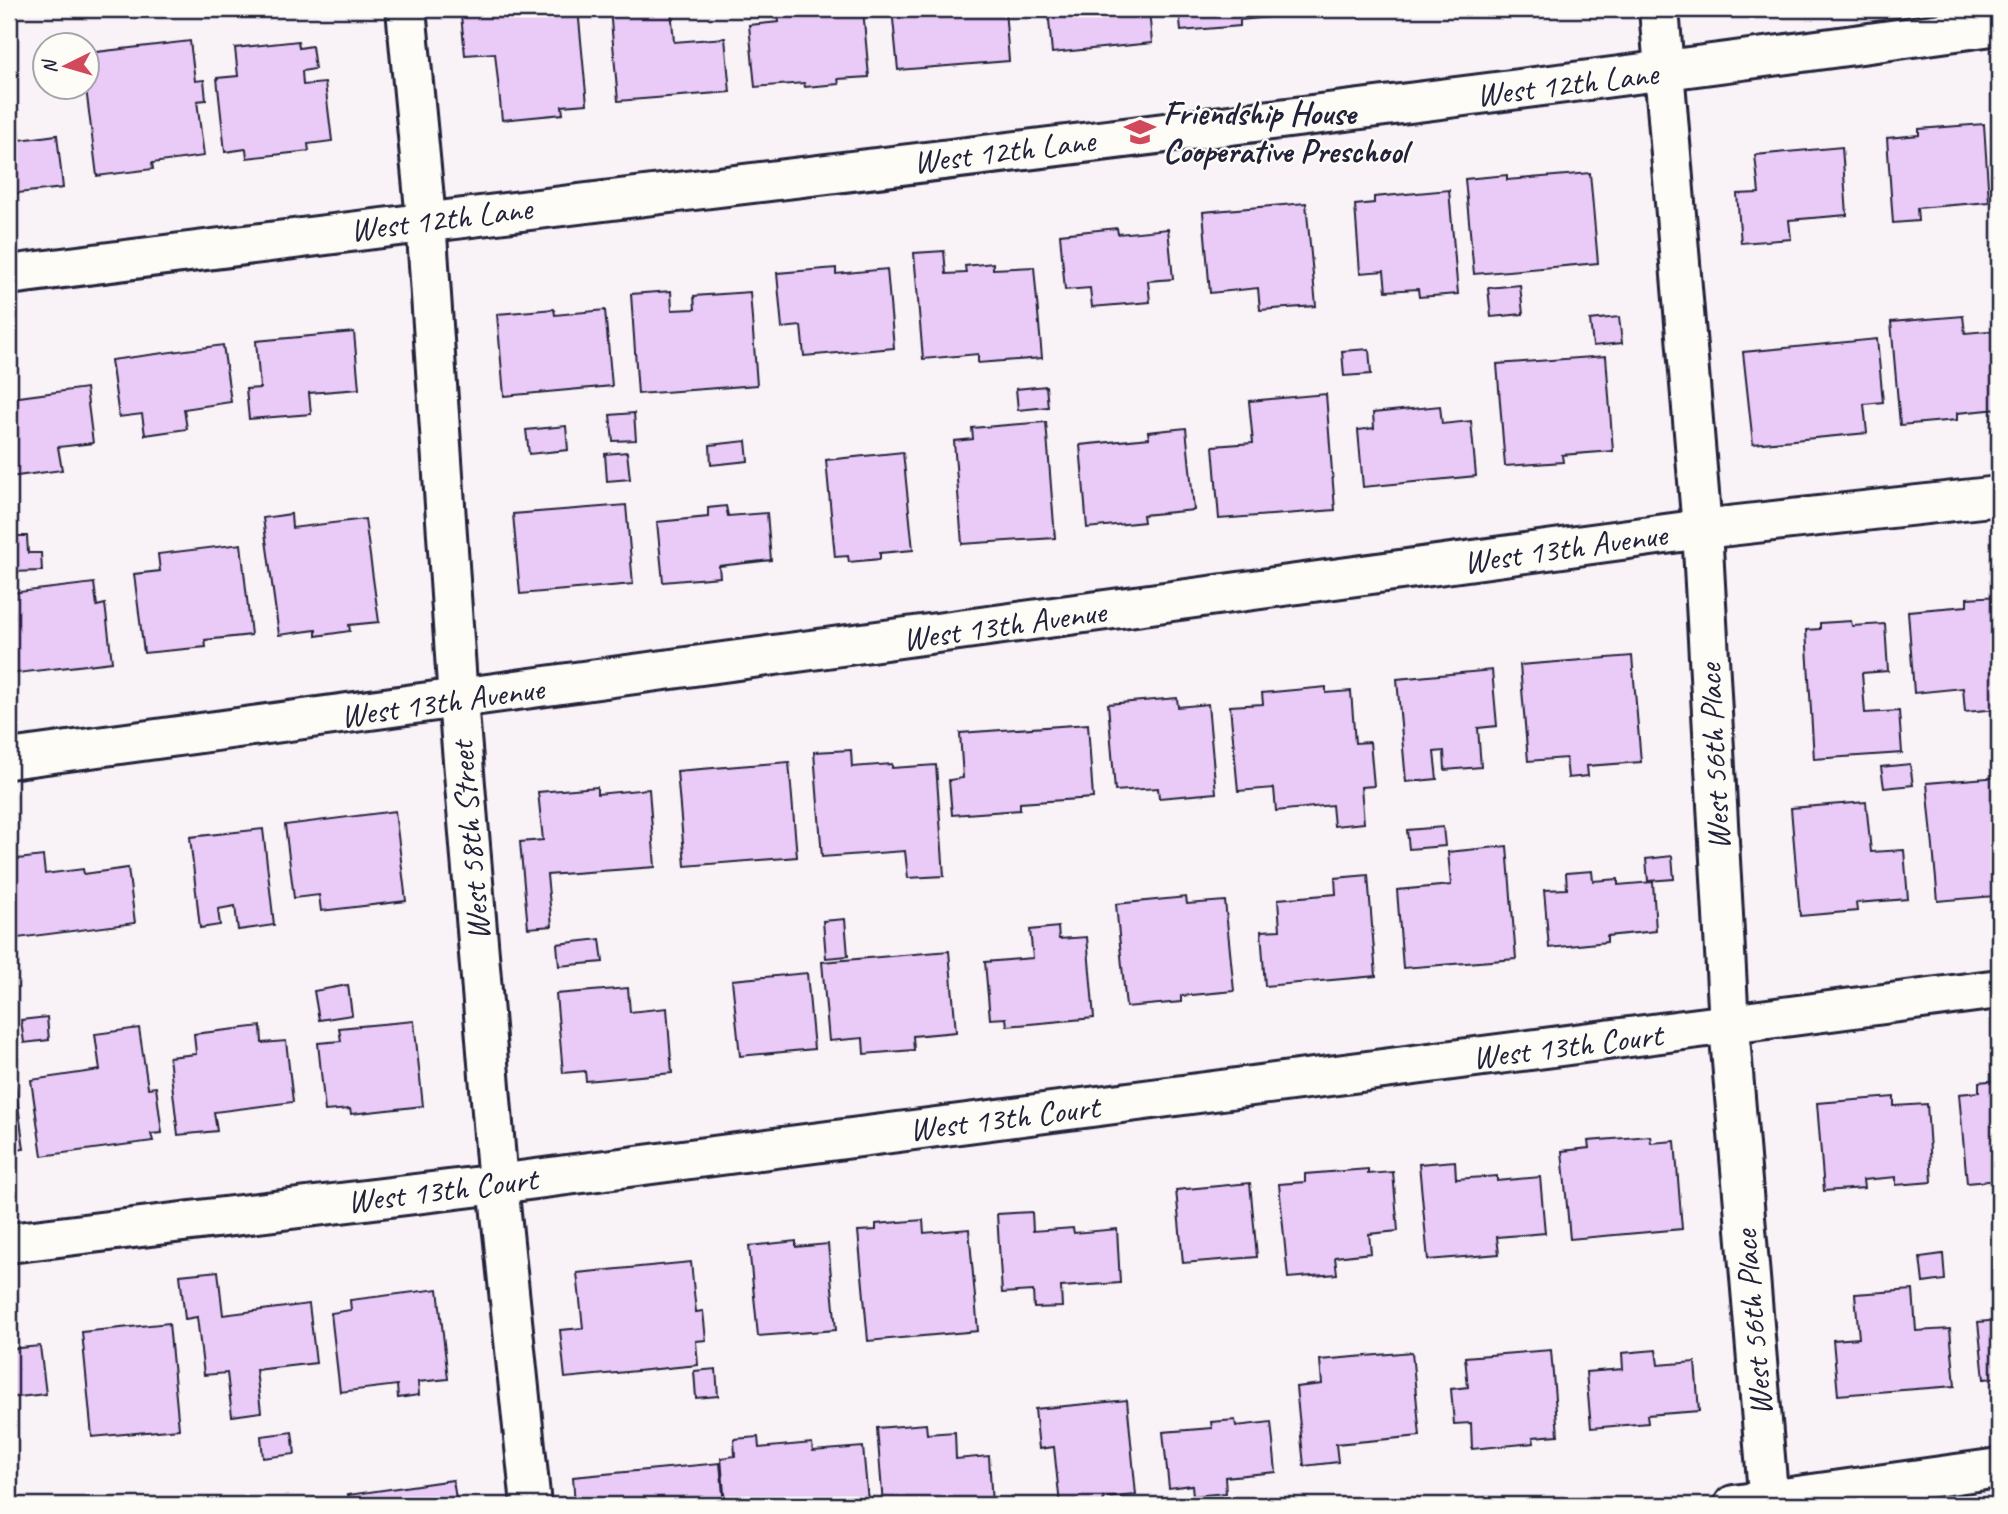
<svg xmlns="http://www.w3.org/2000/svg" width="2008" height="1514" font-family="Caveat,sans-serif">
<rect width="100%" height="100%" fill="#f9f2f7"/>
<filter id="ink" filterUnits="userSpaceOnUse"><feTurbulence type="fractalNoise" baseFrequency=".0143" numOctaves="2"/><feDisplacementMap in="SourceGraphic" scale="14" xChannelSelector="R" yChannelSelector="G"/><feConvolveMatrix kernelMatrix="1 2 1 2 8 2 1 2 1" color-interpolation-filters="sRGB"/></filter>
<g filter="url(#ink)">
<g fill="#eacaf7" stroke="#22223b" stroke-width="2">
<polygon points="530,9 578,9 587,104 562,106 563,114 502,120 495,53 465,55 461,15"/>
<polygon points="610,9 671,9 674,42 725,38 730,92 618,101"/>
<polygon points="819,9 863,9 869,77 838,79 839,84 805,87 804,83 755,87 749,25 779,22 778,12"/>
<polygon points="892,9 1005,9 1009,61 898,70"/>
<polygon points="1048,9 1149,9 1152,43 1052,53"/>
<polygon points="1179,9 1290,9 1290,15 1240,20 1240,26 1181,31"/>
<polygon points="190,41 195,81 204,80 206,100 197,101 204,156 152,163 153,169 97,176 86,88 88,53"/>
<polygon points="298,41 299,48 312,46 315,69 302,71 303,85 325,83 332,141 308,144 309,151 247,158 246,149 225,152 217,78 238,76 235,48"/>
<polygon points="17,120 20,140 57,135 63,188 9,194 9,121"/>
<polygon points="1984,124 1989,202 1917,208 1918,221 1893,223 1887,138 1919,135 1919,129"/>
<polygon points="1842,147 1847,215 1789,220 1791,239 1741,243 1737,194 1759,193 1755,155"/>
<polygon points="1590,173 1598,263 1474,274 1465,179 1507,175 1507,180"/>
<polygon points="1449,190 1458,294 1419,297 1418,289 1386,291 1384,271 1360,273 1355,205 1374,203 1374,197"/>
<polygon points="1306,203 1316,306 1260,310 1258,288 1210,293 1203,212"/>
<polygon points="1117,228 1118,234 1168,229 1173,279 1148,281 1150,302 1092,307 1090,288 1065,290 1060,234"/>
<polygon points="944,251 946,274 966,273 965,266 993,263 993,269 1034,267 1042,358 978,363 978,354 923,359 914,253"/>
<polygon points="836,268 836,274 887,269 894,348 804,356 801,326 782,328 777,273"/>
<polygon points="1520,285 1523,314 1491,317 1488,288"/>
<polygon points="671,291 672,310 695,309 694,296 750,292 757,385 638,394 631,294"/>
<polygon points="554,309 555,315 605,310 612,386 504,396 497,314"/>
<polygon points="1963,316 1965,333 1999,330 1999,409 1957,413 1957,420 1900,425 1891,322"/>
<polygon points="1619,317 1622,343 1593,346 1590,320"/>
<polygon points="354,332 359,389 309,393 311,414 249,419 246,389 260,388 256,341"/>
<polygon points="1877,339 1883,402 1864,404 1867,433 1753,444 1743,352"/>
<polygon points="223,345 231,402 184,409 187,429 145,435 142,414 119,417 111,360"/>
<polygon points="1369,349 1371,374 1344,376 1342,351"/>
<polygon points="1606,356 1613,451 1562,455 1563,462 1505,466 1497,364"/>
<polygon points="9,381 11,398 86,388 93,443 58,447 62,470 9,477"/>
<polygon points="1046,386 1048,407 1018,410 1016,389"/>
<polygon points="1326,394 1335,510 1219,519 1213,446 1253,443 1249,401"/>
<polygon points="1440,406 1442,424 1471,421 1476,476 1363,487 1358,430 1374,428 1373,413"/>
<polygon points="634,413 636,440 613,441 610,415"/>
<polygon points="1046,422 1055,538 962,544 954,441 973,439 972,428"/>
<polygon points="566,426 568,450 529,454 526,430"/>
<polygon points="1186,428 1194,510 1143,515 1144,522 1087,528 1080,445 1149,438 1148,432"/>
<polygon points="746,441 748,461 711,465 710,445"/>
<polygon points="627,452 630,479 607,481 605,454"/>
<polygon points="903,452 913,550 880,553 880,559 849,562 848,556 835,557 826,460"/>
<polygon points="626,505 633,584 520,594 513,514"/>
<polygon points="726,506 728,516 767,513 771,560 719,566 720,577 663,582 657,522 708,517 708,508"/>
<polygon points="291,514 292,528 365,519 379,622 349,625 350,631 316,636 316,630 279,635 263,518"/>
<polygon points="9,536 27,536 28,553 41,553 42,571 9,572"/>
<polygon points="241,544 251,635 205,640 206,647 144,653 134,574 160,571 158,554"/>
<polygon points="94,583 97,606 105,604 112,662 9,674 9,618 14,617 10,593"/>
<polygon points="1999,596 1999,709 1965,712 1963,688 1914,693 1908,611 1967,606 1967,598"/>
<polygon points="1851,621 1852,626 1885,624 1888,671 1862,673 1865,713 1899,711 1902,753 1814,759 1806,630 1820,629 1820,623"/>
<polygon points="1632,656 1641,762 1587,766 1588,776 1568,778 1566,758 1528,761 1520,665"/>
<polygon points="1492,670 1497,726 1478,728 1481,767 1445,770 1444,751 1434,752 1437,779 1406,782 1397,679"/>
<polygon points="1326,687 1326,693 1351,691 1355,743 1370,742 1374,786 1361,787 1364,823 1334,826 1332,805 1276,811 1274,788 1238,791 1230,706 1263,704 1262,693"/>
<polygon points="1177,698 1178,707 1208,704 1216,793 1159,798 1158,788 1115,791 1108,704"/>
<polygon points="1088,724 1093,798 1020,803 1020,810 952,815 949,780 963,778 960,733"/>
<polygon points="851,750 852,767 892,764 892,768 936,765 944,876 908,878 905,851 822,857 814,752"/>
<polygon points="789,762 797,857 685,866 677,771"/>
<polygon points="1910,764 1913,785 1884,788 1881,767"/>
<polygon points="1999,777 1999,903 1995,904 1994,896 1938,901 1927,783"/>
<polygon points="597,787 597,794 649,789 655,867 547,875 552,926 528,928 520,842 543,840 538,792"/>
<polygon points="1866,802 1871,852 1904,850 1908,899 1856,903 1857,911 1800,916 1791,808"/>
<polygon points="395,811 406,901 321,911 319,895 294,898 285,825"/>
<polygon points="1443,827 1445,846 1409,849 1407,830"/>
<polygon points="263,829 274,925 238,930 235,906 218,909 220,925 200,928 190,837"/>
<polygon points="1507,846 1516,959 1403,968 1397,890 1451,885 1448,852"/>
<polygon points="43,856 45,874 83,869 84,874 128,868 135,923 18,938 9,860"/>
<polygon points="1672,856 1674,879 1648,881 1646,859"/>
<polygon points="1592,871 1593,881 1618,879 1618,885 1653,882 1656,931 1607,936 1607,942 1549,948 1544,890 1567,889 1566,873"/>
<polygon points="1368,875 1376,976 1265,986 1261,931 1280,930 1278,899 1336,894 1335,878"/>
<polygon points="1186,897 1187,904 1225,901 1234,991 1181,996 1181,1002 1126,1007 1116,904"/>
<polygon points="845,919 848,956 826,958 823,921"/>
<polygon points="1058,927 1059,939 1087,937 1094,1018 1007,1026 1006,1018 990,1019 985,962 1033,958 1030,930"/>
<polygon points="600,939 603,962 559,966 557,944"/>
<polygon points="949,951 956,1032 913,1036 914,1050 864,1054 863,1038 829,1041 822,962"/>
<polygon points="807,973 814,1049 740,1056 732,980"/>
<polygon points="348,985 352,1015 319,1020 314,991"/>
<polygon points="628,988 630,1012 667,1008 672,1073 586,1081 585,1071 563,1073 556,994"/>
<polygon points="47,1017 49,1040 24,1043 21,1020"/>
<polygon points="414,1021 423,1106 351,1114 350,1109 325,1111 318,1043 341,1041 339,1028"/>
<polygon points="261,1026 262,1043 286,1041 293,1102 214,1112 217,1131 178,1135 169,1057 196,1054 194,1034"/>
<polygon points="139,1028 148,1088 156,1087 162,1133 151,1134 153,1141 42,1156 31,1080 100,1070 95,1034"/>
<polygon points="9,1068 13,1068 24,1149 9,1151"/>
<polygon points="1999,1080 1999,1180 1967,1183 1959,1094 1979,1092 1979,1082"/>
<polygon points="1894,1097 1894,1106 1927,1104 1932,1182 1896,1185 1896,1177 1863,1180 1864,1188 1824,1191 1817,1103"/>
<polygon points="1650,1136 1651,1143 1675,1141 1682,1229 1570,1239 1562,1151 1589,1148 1588,1141"/>
<polygon points="1455,1161 1456,1179 1497,1176 1497,1181 1540,1177 1545,1233 1497,1237 1499,1254 1428,1260 1419,1164"/>
<polygon points="1368,1169 1368,1174 1393,1172 1398,1231 1369,1234 1371,1253 1335,1257 1337,1274 1288,1278 1279,1184 1305,1182 1305,1174"/>
<polygon points="1250,1183 1257,1257 1183,1263 1176,1190"/>
<polygon points="1032,1212 1033,1231 1073,1228 1074,1233 1117,1229 1120,1283 1061,1287 1062,1307 1034,1308 1033,1291 1002,1293 997,1214"/>
<polygon points="923,1220 924,1233 969,1229 978,1331 868,1341 858,1231 876,1230 876,1224"/>
<polygon points="796,1241 796,1247 828,1244 836,1330 758,1336 749,1246"/>
<polygon points="1943,1254 1945,1280 1923,1283 1920,1257"/>
<polygon points="691,1262 696,1312 703,1311 706,1340 696,1341 698,1365 565,1378 560,1330 583,1328 577,1273"/>
<polygon points="218,1271 223,1315 309,1304 316,1363 256,1370 261,1412 232,1416 227,1373 204,1375 197,1317 185,1319 180,1275"/>
<polygon points="438,1289 448,1379 418,1382 419,1395 398,1398 397,1385 340,1392 331,1313 351,1310 350,1300"/>
<polygon points="1913,1290 1916,1331 1950,1329 1955,1386 1838,1395 1833,1340 1859,1338 1855,1294"/>
<polygon points="1999,1320 1999,1377 1984,1379 1978,1322"/>
<polygon points="169,1323 179,1429 92,1437 82,1332"/>
<polygon points="40,1346 46,1394 9,1398 9,1349"/>
<polygon points="1551,1350 1558,1435 1533,1437 1534,1443 1472,1449 1471,1423 1454,1424 1451,1389 1468,1387 1465,1357"/>
<polygon points="1656,1350 1658,1365 1695,1362 1699,1411 1647,1415 1648,1423 1591,1428 1586,1372 1623,1369 1622,1353"/>
<polygon points="1412,1352 1420,1436 1336,1444 1338,1462 1304,1466 1296,1387 1322,1384 1320,1360"/>
<polygon points="716,1369 718,1396 696,1398 694,1371"/>
<polygon points="1127,1400 1136,1495 1103,1498 1104,1503 1060,1505 1054,1447 1039,1449 1035,1409"/>
<polygon points="1235,1420 1236,1426 1271,1422 1276,1472 1225,1477 1226,1493 1193,1496 1192,1485 1169,1488 1163,1432 1212,1428 1211,1422"/>
<polygon points="926,1424 927,1434 955,1432 956,1459 989,1456 992,1505 883,1505 877,1428"/>
<polygon points="292,1432 295,1454 263,1458 261,1436"/>
<polygon points="758,1437 759,1448 812,1443 813,1451 863,1447 868,1501 826,1505 725,1505 721,1458 735,1456 734,1439"/>
<polygon points="720,1463 724,1505 575,1505 573,1477"/>
<polygon points="453,1480 457,1505 350,1505 348,1495"/>
</g>
<g fill="none" stroke-linecap="round" stroke-linejoin="round">
<defs>
<g id="minor">
<polyline points="406,9 426,220 458,700 498,1184 531,1505"/>
<polyline points="1659,9 1702,529 1729,1025 1769,1505"/>
<path d="M9,275C672,189 1337,118 1999,25"/>
<polyline points="9,759 1702,529 1999,496"/>
<polyline points="9,1243 498,1184 1999,989"/>
<polyline points="1734,1505 1999,1468"/>
</g>
</defs>
<use href="#minor" stroke="#22223b" stroke-width="44"/>
<use href="#minor" stroke="#fdfcf7" stroke-width="38"/>
</g>
</g>
<defs>
<symbol id="school-bare" viewBox="-9 -9 18 18"><path d="M0-5L7-2L0 1L-7-2ZM-4 1L0 2.5L4 1V4Q0 6-4 4Z" fill="#d1495b" stroke="#fdfcf7" stroke-width="2.5" paint-order="stroke"/></symbol>
</defs>
<g fill-rule="evenodd">
<use href="#school-bare" x="1118" y="110" width="44" height="44"/>
</g>
<g text-anchor="middle" dominant-baseline="central" stroke-width="5" stroke-linejoin="round" paint-order="stroke">
<g font-size="33" fill="#22223b" stroke="#fdfcf7">
<text transform="translate(1567 84) rotate(-7)">West 12th Lane</text>
<text transform="translate(1004 151) rotate(-7)">West 12th Lane</text>
<text transform="translate(441 219) rotate(-7)">West 12th Lane</text>
<text transform="translate(1565 548) rotate(-8)">West 13th Avenue</text>
<text transform="translate(1004 625) rotate(-8)">West 13th Avenue</text>
<text transform="translate(442 702) rotate(-8)">West 13th Avenue</text>
<text transform="translate(1714 757) rotate(-93)">West 56th Place</text>
<text transform="translate(470 841) rotate(-95)">West 58th Street</text>
<text transform="translate(1567 1046) rotate(-7)">West 13th Court</text>
<text transform="translate(1004 1118) rotate(-7)">West 13th Court</text>
<text transform="translate(442 1190) rotate(-7)">West 13th Court</text>
<text transform="translate(1753 1323) rotate(-95)">West 56th Place</text>
</g>
<g font-size="33" font-weight="bold" fill="#22223b" stroke="#fdfcf7" text-anchor="start">
<text x="1163" y="113">Friendship House<tspan x="1163" dy="38">Cooperative Preschool</tspan></text>
</g>
</g>
<rect width="2008" height="1514" fill="none" stroke="#fdfcf7" stroke-width="35"/>
<rect x="18" y="18" width="1973" height="1479" fill="none" stroke="#22223b" stroke-width="2.5" filter="url(#ink)"/>
<g transform="translate(66 66) rotate(265)"><circle r="33" fill="#fdfcf7" stroke="#a5a5ac" stroke-width="2"/>
<path d="M0-5L12 26L0 18L-12 26Z" fill="#d1495b"/>
<text y="-10" font-size="19" font-weight="bold" text-anchor="middle" fill="#22223b">N</text>
</g>
</svg>
